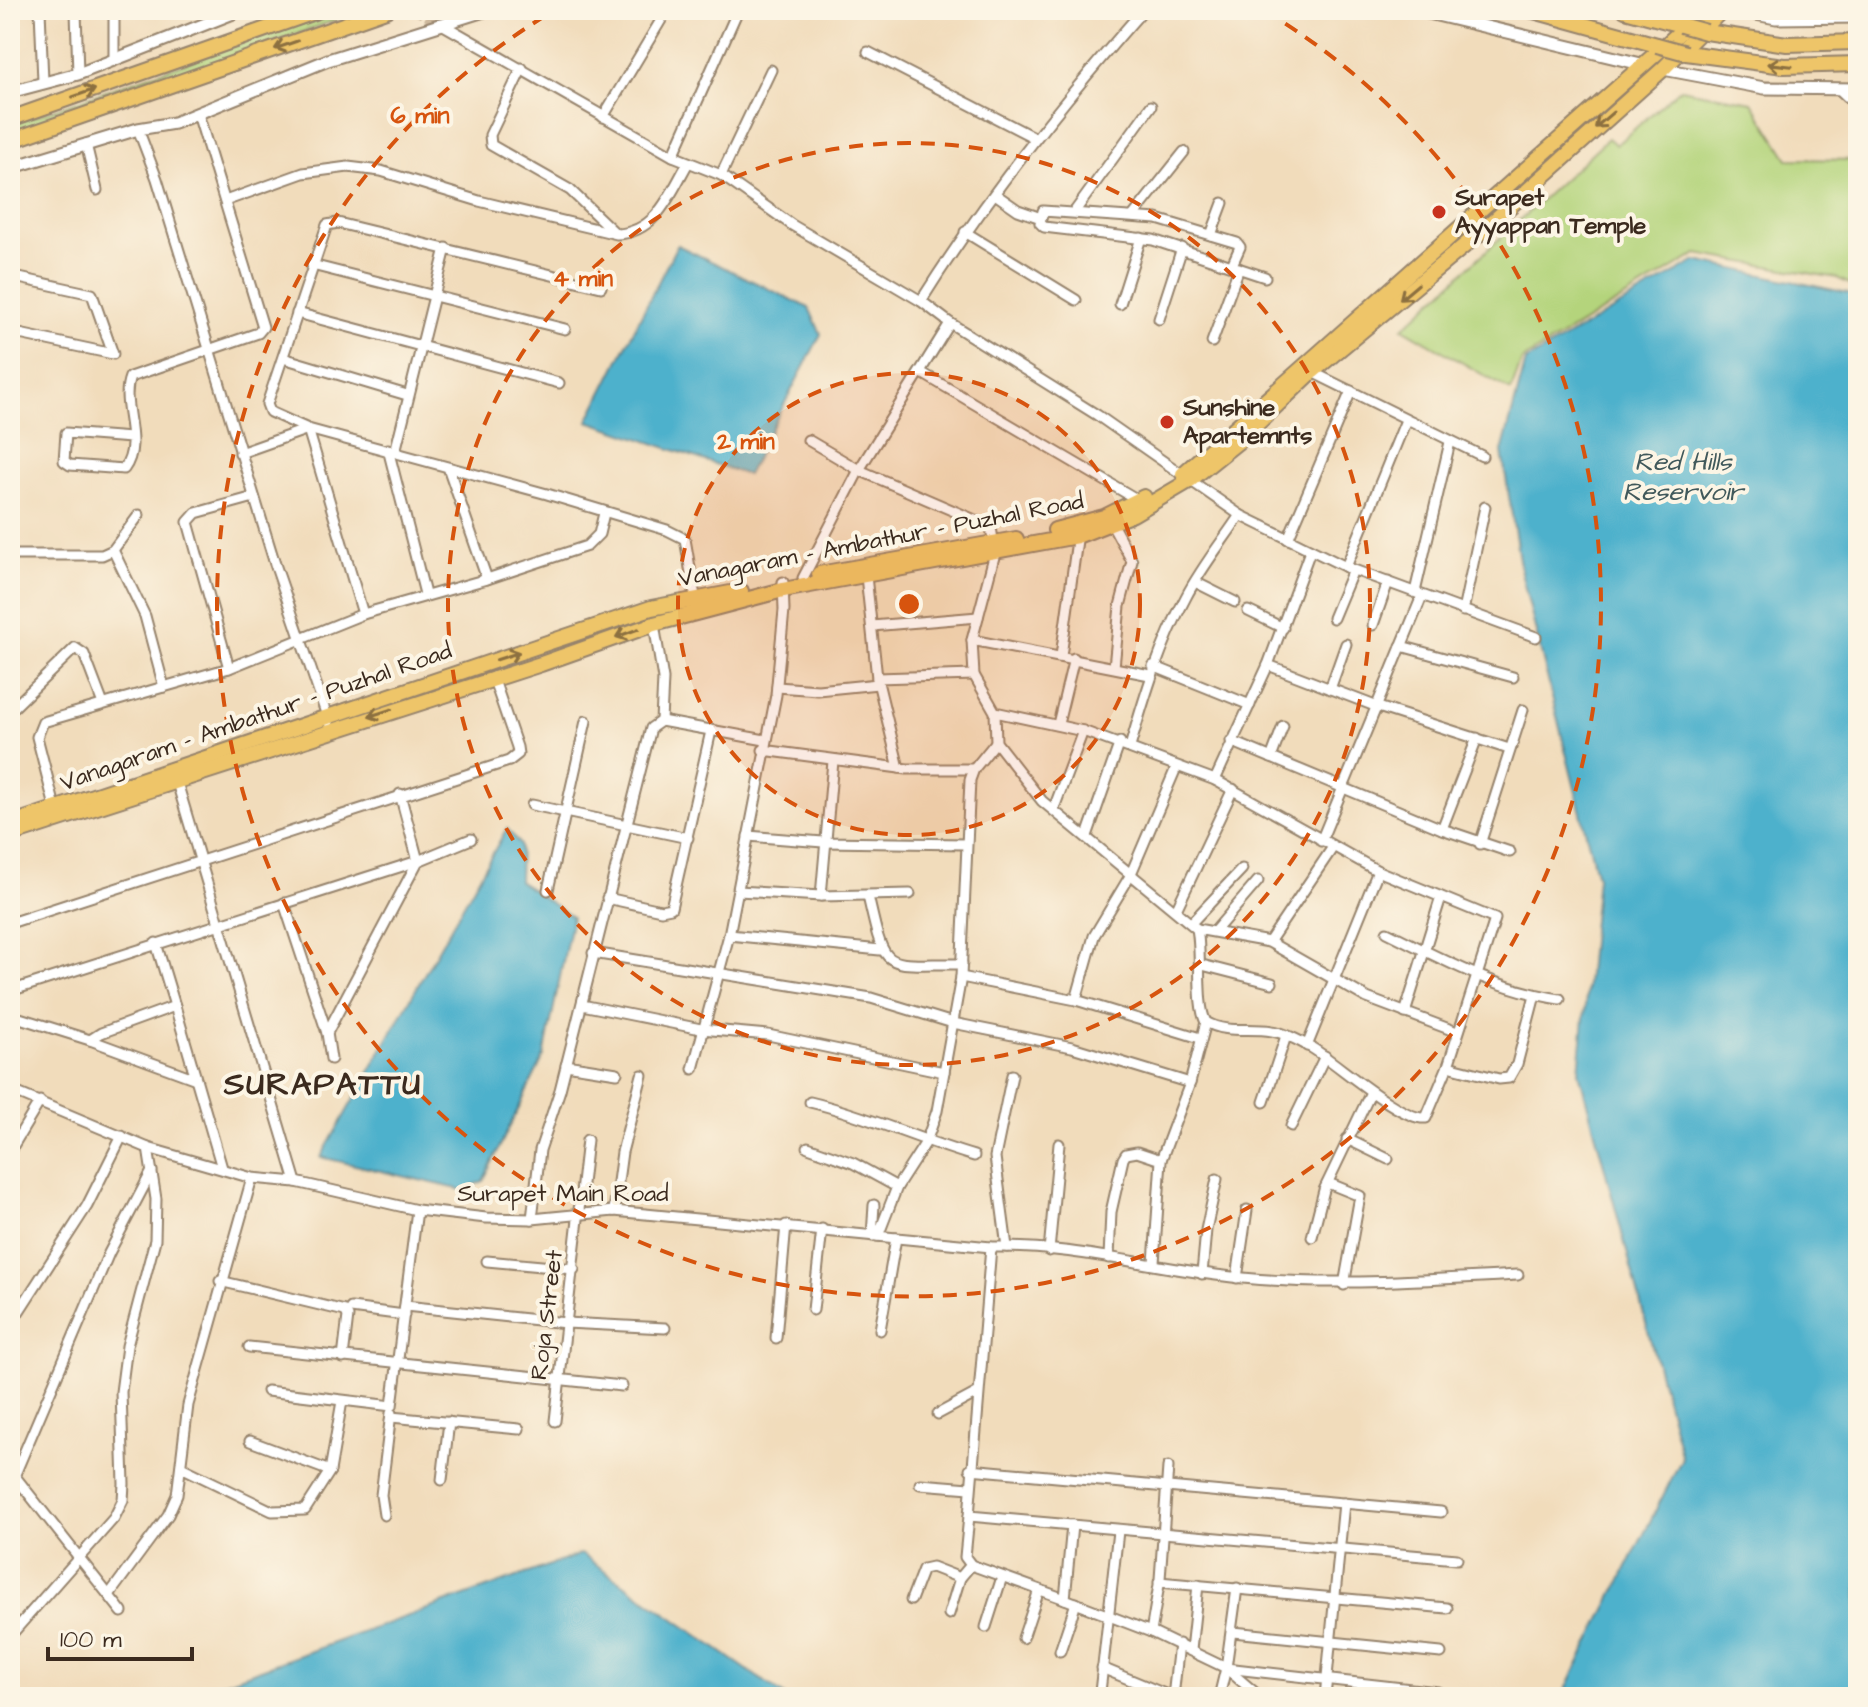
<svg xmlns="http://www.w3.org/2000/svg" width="1868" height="1707" font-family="'Architects Daughter',sans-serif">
<rect width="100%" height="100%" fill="#fcf5e5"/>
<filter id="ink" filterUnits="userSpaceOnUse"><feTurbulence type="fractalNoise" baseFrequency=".0125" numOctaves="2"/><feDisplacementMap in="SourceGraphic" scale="16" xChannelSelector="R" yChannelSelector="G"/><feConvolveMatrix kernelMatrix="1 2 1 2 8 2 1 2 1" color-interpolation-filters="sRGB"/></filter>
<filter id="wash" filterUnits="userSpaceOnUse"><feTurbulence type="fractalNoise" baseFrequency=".006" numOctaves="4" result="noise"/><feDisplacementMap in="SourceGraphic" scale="32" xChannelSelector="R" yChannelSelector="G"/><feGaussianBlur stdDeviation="1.8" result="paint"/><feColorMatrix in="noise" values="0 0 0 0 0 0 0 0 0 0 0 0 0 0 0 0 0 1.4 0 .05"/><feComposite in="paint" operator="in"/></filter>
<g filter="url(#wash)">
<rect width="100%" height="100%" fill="#f1dcbb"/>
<g fill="#b4d47c" stroke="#787f4d" stroke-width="2">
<polygon points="334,10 364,10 10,137 10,125"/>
<polygon points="1680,89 1752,102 1788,159 1858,160 1858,288 1837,278 1697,254 1522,360 1511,391 1403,328 1608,138 1616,145"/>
</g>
<g fill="#4db1cc" stroke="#446e75" stroke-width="2">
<polygon points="677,245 809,308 821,334 747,475 588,421"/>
<polygon points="1696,261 1858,295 1858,1697 1562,1697 1682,1458 1579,1072 1597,877 1521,572 1502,452 1526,361"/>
<polygon points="507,828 520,845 519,881 572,917 544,1056 483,1181 462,1190 321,1157"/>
<polygon points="581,1554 786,1697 183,1697"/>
</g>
</g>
<g filter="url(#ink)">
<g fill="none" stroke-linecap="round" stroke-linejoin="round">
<polyline stroke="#cdb89c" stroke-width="9" stroke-dasharray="9 4.5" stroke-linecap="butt" points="414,10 440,23"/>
<defs>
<g id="minor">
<polyline points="40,10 43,81"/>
<polyline points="114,10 114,60"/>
<polyline points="76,11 78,74"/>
<polyline points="440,23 673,156 721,175 792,225 921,301 950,323 1097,415 1240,515 1346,567 1536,637"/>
<polyline points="868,52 1035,138"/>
<polyline points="522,68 490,135 491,145 570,190 614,232"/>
<polyline points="1842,92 1858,107"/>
<polyline points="603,117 667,10"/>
<polyline points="138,129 157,179 275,564 329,722"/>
<polyline points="86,144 97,190"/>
<polyline points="673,156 738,10"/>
<polyline points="721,175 771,70"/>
<polyline points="995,194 1018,210 1041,218"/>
<path d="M225,201L303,173L348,167L381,171L479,201L617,234C657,232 670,194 688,163"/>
<polyline points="1075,211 1151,106"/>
<polyline points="1133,216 1184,152"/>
<polyline points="965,232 1076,300"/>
<polyline points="1211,235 1223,203"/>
<polyline points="312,265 565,329"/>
<polyline points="1232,265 1240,247 1237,243 1157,219 1043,211 1040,223 1044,227 1153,240 1265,277"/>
<polyline points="10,276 92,294 113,354 10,332"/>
<path d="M921,301C986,197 1062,102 1143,10"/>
<polyline points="1120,304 1141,238"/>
<polyline points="297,313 559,383"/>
<polyline points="1159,319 1182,248"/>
<polyline points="1212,342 1239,268"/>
<polyline points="283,358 407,395"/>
<polyline points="1312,372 1482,456"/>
<polyline points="922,373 1138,500"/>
<path d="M131,438L66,433L64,461L70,465L124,469C144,442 119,405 130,377L258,333L263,327L198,114"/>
<path d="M808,440L859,470L991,527L995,553L972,640L974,675L995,712L996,742L1042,801L1197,929C1202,952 1196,1006 1206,1022C1226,1034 1250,1027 1272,1031C1285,1033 1300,1041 1312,1048C1336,1062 1401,1121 1426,1118L1448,1066L1495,919L1378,871L1215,780L1083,731L995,712"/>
<polyline points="388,449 425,594"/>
<polyline points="395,452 446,248"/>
<polyline points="240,453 308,429 547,494 667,530 685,539 696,602"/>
<polyline points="449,470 487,579 587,546 599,534 604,513"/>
<polyline points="1112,524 1132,561 1120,606 1114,667"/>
<polyline points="1288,539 1351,391"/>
<polyline points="113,550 145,616 164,687"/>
<polyline points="10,555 102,555 113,550 139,515"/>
<polyline points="1346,567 1406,420"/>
<polyline points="866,576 877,678 899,768"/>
<polyline points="803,578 859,470 950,323"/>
<polyline points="1195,582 1235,602"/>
<polyline points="1415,592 1450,442"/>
<polyline points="1248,611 1283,628"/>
<polyline points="1463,611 1485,507"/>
<polyline points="363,614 487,579"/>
<polyline points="1333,618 1353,570"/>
<polyline points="654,624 663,679 661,721"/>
<polyline points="1373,625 1388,582"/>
<polyline points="872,626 978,617"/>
<polyline points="972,640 1150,675"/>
<polyline points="1401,646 1513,677"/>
<polyline points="1061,656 1078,533"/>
<polyline points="1268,665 1375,706 1509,749"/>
<polyline points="1153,666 1250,705"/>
<polyline points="229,668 188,522 196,513 254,497"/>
<polyline points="877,678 974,675"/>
<polyline points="777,687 818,690 878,684"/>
<polyline points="1330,689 1346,644"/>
<polyline points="10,711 75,648 84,654 103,704"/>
<polyline points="1058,724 1074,658"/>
<polyline points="1231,741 1442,829 1510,852"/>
<path d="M1130,747C1145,695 1160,645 1186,597C1201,568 1222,542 1240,515"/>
<polyline points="763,750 907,769 974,769"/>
<polyline points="1271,758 1283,726"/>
<polyline points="176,779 296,1182"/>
<polyline points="1215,780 1268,665 1310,551"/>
<polyline points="532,805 688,838"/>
<polyline points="55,807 37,737 43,722 229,668 363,614 308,429 270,412 267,404 327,225 338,223 601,287"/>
<polyline points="1054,808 1083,731"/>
<polyline points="1442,829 1477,738"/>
<polyline points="748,836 823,842 966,844"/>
<polyline points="1087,836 1120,742"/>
<polyline points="1321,841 1422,596"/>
<polyline points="1480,844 1523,710"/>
<polyline points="548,890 586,721"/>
<polyline points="738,891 821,896 910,894"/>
<polyline points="821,896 833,761"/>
<path d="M868,896C886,976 883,963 962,964"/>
<polyline points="607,898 661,910 671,908 711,731"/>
<polyline points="284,903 327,1033 331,1059"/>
<polyline points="1176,910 1233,789"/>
<polyline points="1192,922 1242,869"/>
<polyline points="10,923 509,761 518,754 517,747 493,677"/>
<polyline points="1197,929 1269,942 1367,998 1457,1032"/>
<polyline points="1215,931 1258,881"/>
<path d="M1387,932C1444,960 1497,990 1560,999"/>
<polyline points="729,935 880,950"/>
<polyline points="1269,942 1333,847"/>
<polyline points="593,953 871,998 953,1023 1072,1047 1190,1083"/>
<polyline points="1202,965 1272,983"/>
<polyline points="961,977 1076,1000 1200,1038"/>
<polyline points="10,991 418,861 471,839"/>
<polyline points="1076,1000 1094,936 1130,876 1176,768"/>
<polyline points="582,1005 701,1029 768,1035 944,1072"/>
<polyline points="175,1006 222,1168"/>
<polyline points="1405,1013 1441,897"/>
<polyline points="10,1015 90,1040 101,1033 175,1006 156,943"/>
<polyline points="327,1033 418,861 400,794"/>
<polyline points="90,1040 196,1079"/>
<polyline points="1307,1046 1378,871"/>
<polyline points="566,1065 617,1073"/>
<polyline points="1448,1066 1499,1079 1509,1078 1517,1064 1535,995"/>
<polyline points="693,1069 729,935 776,695 784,610 783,582"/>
<polyline points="10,1090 148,1148 252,1178 296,1182 417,1210 486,1218 532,1219 614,1211 991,1247"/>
<path d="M810,1102C866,1115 919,1140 974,1156"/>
<polyline points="1264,1102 1286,1036"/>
<polyline points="1291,1126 1325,1056"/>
<polyline points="1347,1139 1388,1159"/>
<polyline points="808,1147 853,1163 897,1187"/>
<polyline points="10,1151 40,1101"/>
<polyline points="1328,1183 1360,1196 1344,1285"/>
<polyline points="614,1211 622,1152 642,1075"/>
<polyline points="532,1219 540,1150 560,1090 651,728 661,721 765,740"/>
<polyline points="872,1236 874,1205"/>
<polyline points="878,1236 897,1187 926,1142 937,1111 961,977 970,780 974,769 996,742"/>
<polyline points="1312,1237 1324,1190 1371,1092"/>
<polyline points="1007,1247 995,1157 1012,1075"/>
<polyline points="1049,1251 1059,1144"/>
<polyline points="1109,1258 1111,1212 1123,1159 1126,1154 1137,1152 1161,1160"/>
<polyline points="487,1261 574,1269"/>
<polyline points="1154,1263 1161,1160 1190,1083 1206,1022"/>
<polyline points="1202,1274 1206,1230 1217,1179"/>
<polyline points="1237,1278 1247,1210"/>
<polyline points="220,1281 345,1311 348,1316 343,1358"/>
<polyline points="405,1306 566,1323 665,1328"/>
<polyline points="351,1308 404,1315"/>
<polyline points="813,1310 822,1229"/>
<polyline points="10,1325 87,1206 122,1136"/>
<polyline points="880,1330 896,1238"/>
<polyline points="776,1338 786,1225"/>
<polyline points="249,1347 622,1386"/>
<polyline points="267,1391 392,1406 417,1210"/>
<polyline points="938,1414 977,1393"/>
<polyline points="391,1417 519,1429"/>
<polyline points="555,1421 587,1140"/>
<polyline points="250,1441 330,1471"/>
<polyline points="181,1467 272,1511 305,1510 330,1471 342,1401"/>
<polyline points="970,1469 1441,1512"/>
<polyline points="10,1470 122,1612"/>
<polyline points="442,1480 449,1422"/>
<polyline points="920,1484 970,1488"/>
<polyline points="10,1486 109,1253 152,1171"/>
<polyline points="384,1515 381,1495 391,1413"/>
<polyline points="969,1516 965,1557 971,1565 1065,1599"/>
<polyline points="1072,1525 1065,1599 1151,1632 1226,1668 1438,1692"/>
<path d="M1457,1559L969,1516L991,1247C1072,1245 1152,1268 1232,1277C1328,1287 1422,1280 1518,1275"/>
<polyline points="1159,1582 1447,1608"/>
<polyline points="1237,1588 1226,1668 1260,1697"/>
<polyline points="109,1595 168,1515 177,1495 188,1405 252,1178"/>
<polyline points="911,1600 923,1569 932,1567 960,1578 971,1565"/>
<polyline points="949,1614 960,1578"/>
<polyline points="986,1627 1002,1577"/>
<polyline points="1151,1632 1160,1579 1168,1467"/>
<polyline points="1233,1632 1441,1653"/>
<polyline points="10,1636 114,1518 123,1500 124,1484 121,1392 127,1346 155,1240 156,1199 148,1148"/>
<polyline points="1023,1638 1039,1590"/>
<polyline points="1191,1650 1198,1585"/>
<polyline points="1060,1651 1076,1603"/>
<polyline points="1102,1668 1172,1697"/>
<polyline points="1100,1692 1118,1531"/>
<polyline points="1173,1697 1179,1644"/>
<polyline points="1219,1697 1226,1668"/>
<polyline points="1325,1697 1344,1503"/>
</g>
<g id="tertiary">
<polyline points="1416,10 1641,64"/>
<polyline points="1735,10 1776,18 1858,17"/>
<polyline points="1663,69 1764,88 1858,89"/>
<polyline points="10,92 78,74 241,10"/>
<polyline points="10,168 138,129 174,123 328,60 487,10"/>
</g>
<g id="primary">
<polyline points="1183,474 1705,10"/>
<polyline points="1055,530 1104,517 1144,497"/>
<polyline points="819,574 1016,539"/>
<polyline points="10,824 651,608 741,591"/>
<polyline points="10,835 541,664 654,624 783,590 1077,536 1133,514 1189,481 1240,440 1312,372 1487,227 1663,69 1722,10"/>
</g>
<g id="trunk">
<polyline points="1530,10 1657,45"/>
<polyline points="1625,10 1681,25"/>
<polyline points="1706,32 1787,44 1858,42"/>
<polyline points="1686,53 1784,66 1858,64"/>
<polyline points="10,119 320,10"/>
<polyline points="10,141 386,10"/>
</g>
</defs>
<use href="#minor" stroke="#96836c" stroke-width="13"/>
<use href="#tertiary" stroke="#96836c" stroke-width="15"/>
<use href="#primary" stroke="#96836c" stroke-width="18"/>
<use href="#trunk" stroke="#96836c" stroke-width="18"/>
<use href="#minor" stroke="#fff" stroke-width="9"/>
<use href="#tertiary" stroke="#fff" stroke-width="11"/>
<use href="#primary" stroke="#eec569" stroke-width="14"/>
<use href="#trunk" stroke="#eec569" stroke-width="14"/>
<defs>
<g id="trunk-bridge">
<polyline points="1681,25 1706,32"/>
<polyline points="1657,45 1686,53"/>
</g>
</defs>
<use href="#trunk-bridge" stroke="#96836c" stroke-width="18" stroke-linecap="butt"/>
<use href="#trunk-bridge" stroke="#eec569" stroke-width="14"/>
</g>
<defs><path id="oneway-shaft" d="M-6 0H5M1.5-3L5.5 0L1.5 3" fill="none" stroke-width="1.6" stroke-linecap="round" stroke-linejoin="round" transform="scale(2)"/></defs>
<g stroke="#8c7040">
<use href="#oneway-shaft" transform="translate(286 45) rotate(161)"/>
<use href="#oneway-shaft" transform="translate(1780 65) rotate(-174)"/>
<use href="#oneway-shaft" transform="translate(84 93) rotate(-19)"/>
<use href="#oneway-shaft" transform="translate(1604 120) rotate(139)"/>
<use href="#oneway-shaft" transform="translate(1409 292) rotate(140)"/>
<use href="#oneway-shaft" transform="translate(627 633) rotate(160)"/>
<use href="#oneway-shaft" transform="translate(508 656) rotate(-18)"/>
<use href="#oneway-shaft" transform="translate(380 713) rotate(162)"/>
</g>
</g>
<circle cx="909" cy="604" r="231" fill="#d7540e" fill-opacity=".12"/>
<g fill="none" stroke="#d7540e" stroke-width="4" stroke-dasharray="14 10">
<circle cx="909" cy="604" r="231"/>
<circle cx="909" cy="604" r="461"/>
<path d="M1265 11A692 692 0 1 1 553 11"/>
</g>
<g fill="#c8321e" stroke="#fcf5e5" stroke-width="3">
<circle cx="1439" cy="212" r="8"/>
<circle cx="1167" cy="422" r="8"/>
</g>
<g text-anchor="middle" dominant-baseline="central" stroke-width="8" stroke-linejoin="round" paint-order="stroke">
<g font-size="24" font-weight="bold" fill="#3b2a1e" stroke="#fcf5e5" text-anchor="start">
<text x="1455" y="198">Surapet<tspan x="1455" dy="28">Ayyappan Temple</tspan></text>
<text x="1183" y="408">Sunshine<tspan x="1183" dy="28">Apartemnts</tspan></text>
</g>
<g font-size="24" fill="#3b2a1e" stroke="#fcf5e5">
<text transform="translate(881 540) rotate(-11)">Vanagaram - Ambathur - Puzhal Road</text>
<text transform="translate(256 717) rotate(-19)">Vanagaram - Ambathur - Puzhal Road</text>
<text x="563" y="1194">Surapet Main Road</text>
<text transform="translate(547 1315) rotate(-83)">Roja Street</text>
</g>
<g font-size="26" font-style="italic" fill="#41595b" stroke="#fcf5e5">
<text x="1683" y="462">Red Hills<tspan x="1683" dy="30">Reservoir</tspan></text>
</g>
<g font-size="32" font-weight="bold" letter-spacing="2" fill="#3b2a1e" stroke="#fcf5e5">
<text x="323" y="1084">SURAPATTU</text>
</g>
</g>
<circle cx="909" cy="604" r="12" fill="#d7540e" stroke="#fcf5e5" stroke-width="4"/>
<g font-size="24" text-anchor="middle" font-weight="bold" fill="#d7540e" stroke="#fcf5e5" stroke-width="8" stroke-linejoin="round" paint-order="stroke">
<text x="420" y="123">6 min</text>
<text x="583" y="286">4 min</text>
<text x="746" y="449">2 min</text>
</g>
<rect width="1868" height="1707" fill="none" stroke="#fcf5e5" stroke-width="40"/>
<path d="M48 1647v12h144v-12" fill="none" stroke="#3b2a1e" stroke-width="4"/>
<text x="60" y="1647" font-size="24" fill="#3b2a1e" stroke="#fcf5e5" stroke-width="6" paint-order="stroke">100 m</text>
</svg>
